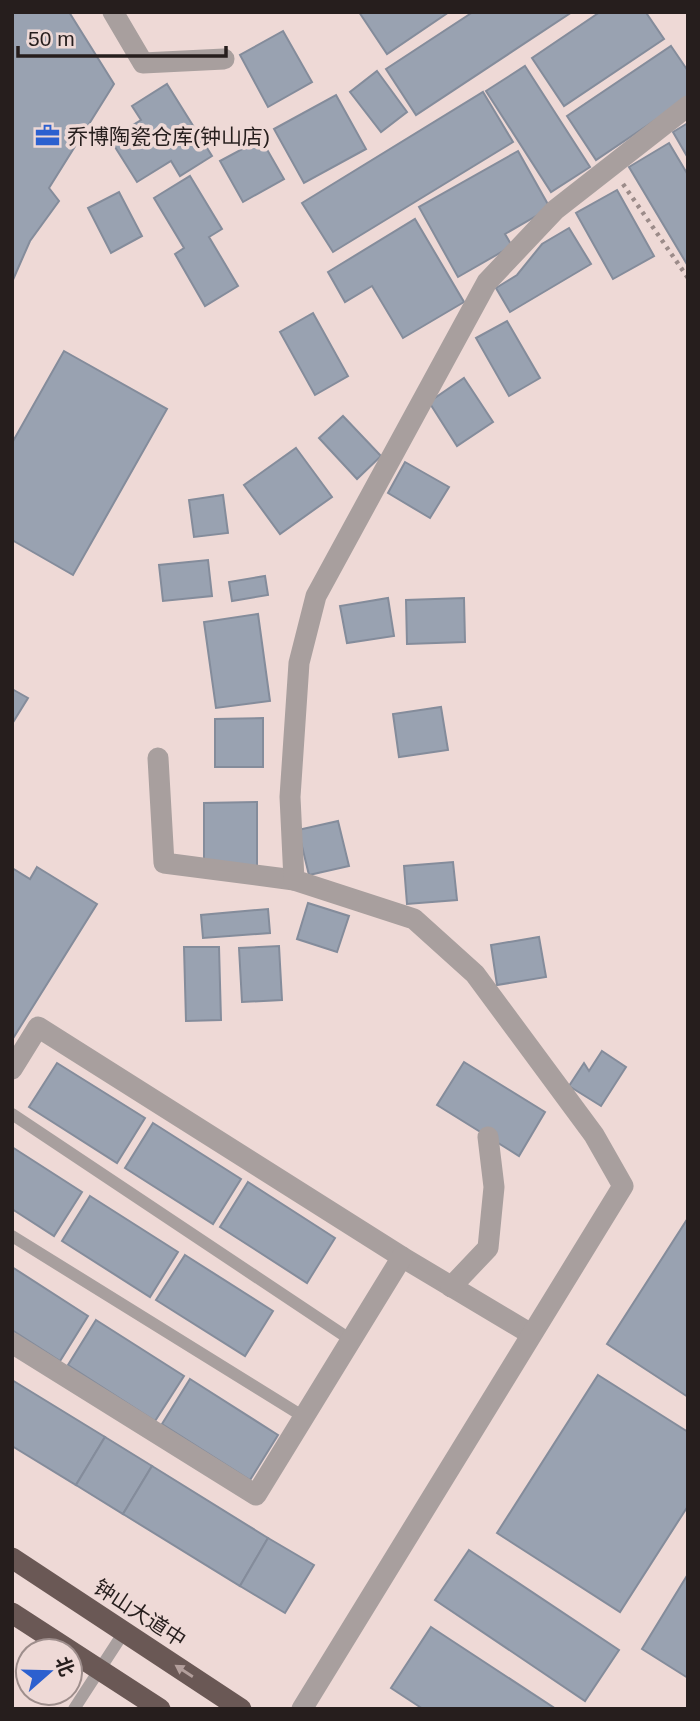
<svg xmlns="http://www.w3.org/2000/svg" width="700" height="1721" font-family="Helvetica,'Noto Sans SC',sans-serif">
<rect width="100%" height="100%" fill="#eed9d6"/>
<g fill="#99a2b1" stroke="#848c9b" stroke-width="2">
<polygon points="12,12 69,12 114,84 49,188 59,201 30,241 12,282"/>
<polygon points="359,12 449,12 387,54"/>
<polygon points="473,12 572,12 416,115 386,69"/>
<polygon points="600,12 649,12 647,14 664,39 564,106 532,58"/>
<polygon points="283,31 312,82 268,107 240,55"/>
<polygon points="671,46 688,71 688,98 596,160 567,116"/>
<polygon points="525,66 590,167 551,192 486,91"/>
<polygon points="377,71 407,112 381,132 350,92"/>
<polygon points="167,84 212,156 180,176 171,161 137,182 110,139 141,120 132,106"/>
<polygon points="483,92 513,142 333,252 302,203"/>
<polygon points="336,95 366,149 304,183 274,129"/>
<polygon points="688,123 688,158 673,132"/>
<polygon points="261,139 284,179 243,202 220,161"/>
<polygon points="669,143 688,175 688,266 629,167"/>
<polygon points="518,151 550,208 505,234 512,246 458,277 419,207"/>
<polygon points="190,176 222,229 209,237 238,286 205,306 175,254 184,248 154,198"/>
<polygon points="617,190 654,256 613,279 576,213"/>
<polygon points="119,192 142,236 111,253 88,208"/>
<polygon points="415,219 464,302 403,338 372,286 345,302 328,272"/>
<polygon points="569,228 591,264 510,312 496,288 517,275 542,244"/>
<polygon points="313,313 348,376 315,395 280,332"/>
<polygon points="507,321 540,378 509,396 476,338"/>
<polygon points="64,351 167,409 73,575 12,540 12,443"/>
<polygon points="464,378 493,422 457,446 429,402"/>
<polygon points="343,416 381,456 357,479 319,438"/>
<polygon points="296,448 332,497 280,534 244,485"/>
<polygon points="405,462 449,487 430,518 388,493"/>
<polygon points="223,495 228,533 194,537 189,500"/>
<polygon points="208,560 212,596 163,601 159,565"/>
<polygon points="265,576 268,595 232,601 229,582"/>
<polygon points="388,598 394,636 347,643 340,606"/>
<polygon points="464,598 465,642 407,644 406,600"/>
<polygon points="258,614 270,701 216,708 204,622"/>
<polygon points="12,689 28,698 12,724"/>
<polygon points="441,707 448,750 399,757 393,714"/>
<polygon points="263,718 263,767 215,767 215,719"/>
<polygon points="257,802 257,866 204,866 204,803"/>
<polygon points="338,821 349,866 309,875 298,830"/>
<polygon points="453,862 457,900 407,904 404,866"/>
<polygon points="37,867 97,904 12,1040 12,868 30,879"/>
<polygon points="308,903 349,916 337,952 297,939"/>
<polygon points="268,909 270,933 203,938 201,915"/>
<polygon points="539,937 546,977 497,985 491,945"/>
<polygon points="279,946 282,1000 242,1002 239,948"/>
<polygon points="184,947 219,947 221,1020 186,1021"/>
<polygon points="602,1051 626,1067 601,1106 569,1086 584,1063 589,1071"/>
<polygon points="464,1062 545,1112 519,1156 437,1105"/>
<polygon points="57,1063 145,1118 117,1163 29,1107"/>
<polygon points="153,1123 241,1179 213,1224 125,1168"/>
<polygon points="12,1147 82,1192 54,1236 12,1209"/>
<polygon points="248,1182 335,1238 307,1283 220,1227"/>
<polygon points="90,1196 178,1252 150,1297 62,1241"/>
<polygon points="688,1218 688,1397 607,1344"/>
<polygon points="185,1255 273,1311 245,1356 156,1300"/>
<polygon points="12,1267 88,1316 60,1361 12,1330"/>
<polygon points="96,1320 184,1376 155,1421 68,1365"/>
<polygon points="598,1375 688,1432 688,1506 620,1612 497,1533"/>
<polygon points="190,1379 278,1435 250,1480 162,1424"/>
<polygon points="12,1380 105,1437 76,1485 12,1446"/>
<polygon points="105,1437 152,1466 123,1514 76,1485"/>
<polygon points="152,1466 268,1538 240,1586 123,1514"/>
<polygon points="268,1538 314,1565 285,1613 240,1586"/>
<polygon points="469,1550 619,1650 585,1701 435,1600"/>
<polygon points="688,1574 688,1678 642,1649"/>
<polygon points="431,1627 556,1709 423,1709 391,1688"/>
</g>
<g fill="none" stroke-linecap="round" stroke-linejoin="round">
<polyline stroke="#9b8b89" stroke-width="4.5" stroke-dasharray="3.5 5" stroke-linecap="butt" points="623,184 688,278"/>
<g stroke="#a89f9e" stroke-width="12">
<polyline points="12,1114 351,1340"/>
<polyline points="12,1236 304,1417"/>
<polyline points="74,1709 124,1632"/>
</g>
<g stroke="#a89f9e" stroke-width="21">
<polyline points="113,12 143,63 224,59"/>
<polyline points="158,758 164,863 294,880"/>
<polyline points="12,1069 38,1027 402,1257 531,1334"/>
<polyline points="451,1287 488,1248 494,1187 488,1137"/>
<polyline points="12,1343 256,1495 402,1257"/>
<polyline points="302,1709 623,1186 594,1135 475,974 414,919 294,880 290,797 299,663 316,596 487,282 555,210 688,106"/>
</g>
<g stroke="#6a5855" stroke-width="21">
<polyline points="12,1558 241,1709"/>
<polyline points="12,1613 160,1709"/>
</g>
</g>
<defs><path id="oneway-solid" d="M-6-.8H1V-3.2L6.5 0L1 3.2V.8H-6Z" transform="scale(1.75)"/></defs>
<use fill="#b39f9c" href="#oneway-solid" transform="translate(184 1671) rotate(-147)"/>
<defs>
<symbol id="office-bare" viewBox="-9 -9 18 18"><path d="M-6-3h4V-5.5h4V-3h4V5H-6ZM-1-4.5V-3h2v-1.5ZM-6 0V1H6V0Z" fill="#2c60cf" stroke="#eed9d6" stroke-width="2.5" paint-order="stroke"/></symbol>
</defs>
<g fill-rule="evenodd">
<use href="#office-bare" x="30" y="118" width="35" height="35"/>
</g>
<g text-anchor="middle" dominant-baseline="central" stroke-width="7" stroke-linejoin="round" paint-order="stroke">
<g font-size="21" fill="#261e1d" stroke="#eed9d6" text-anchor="start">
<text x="67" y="136">乔博陶瓷仓库(钟山店)</text>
</g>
<g font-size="21" fill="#261e1d" stroke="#eed9d6">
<text transform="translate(140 1613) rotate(33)">钟山大道中</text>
</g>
</g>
<rect width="700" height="1721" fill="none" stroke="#261e1d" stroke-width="28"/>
<g transform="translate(49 1672) rotate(70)"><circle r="33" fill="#eed9d6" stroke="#9e8e8c" stroke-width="2"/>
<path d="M0-5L12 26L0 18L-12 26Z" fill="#2c60cf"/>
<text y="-10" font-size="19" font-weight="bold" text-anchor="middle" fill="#261e1d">北</text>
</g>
<path d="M18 46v10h208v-10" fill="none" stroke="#261e1d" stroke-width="3.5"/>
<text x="28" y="46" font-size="21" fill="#261e1d" stroke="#eed9d6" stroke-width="5" paint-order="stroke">50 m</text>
</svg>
